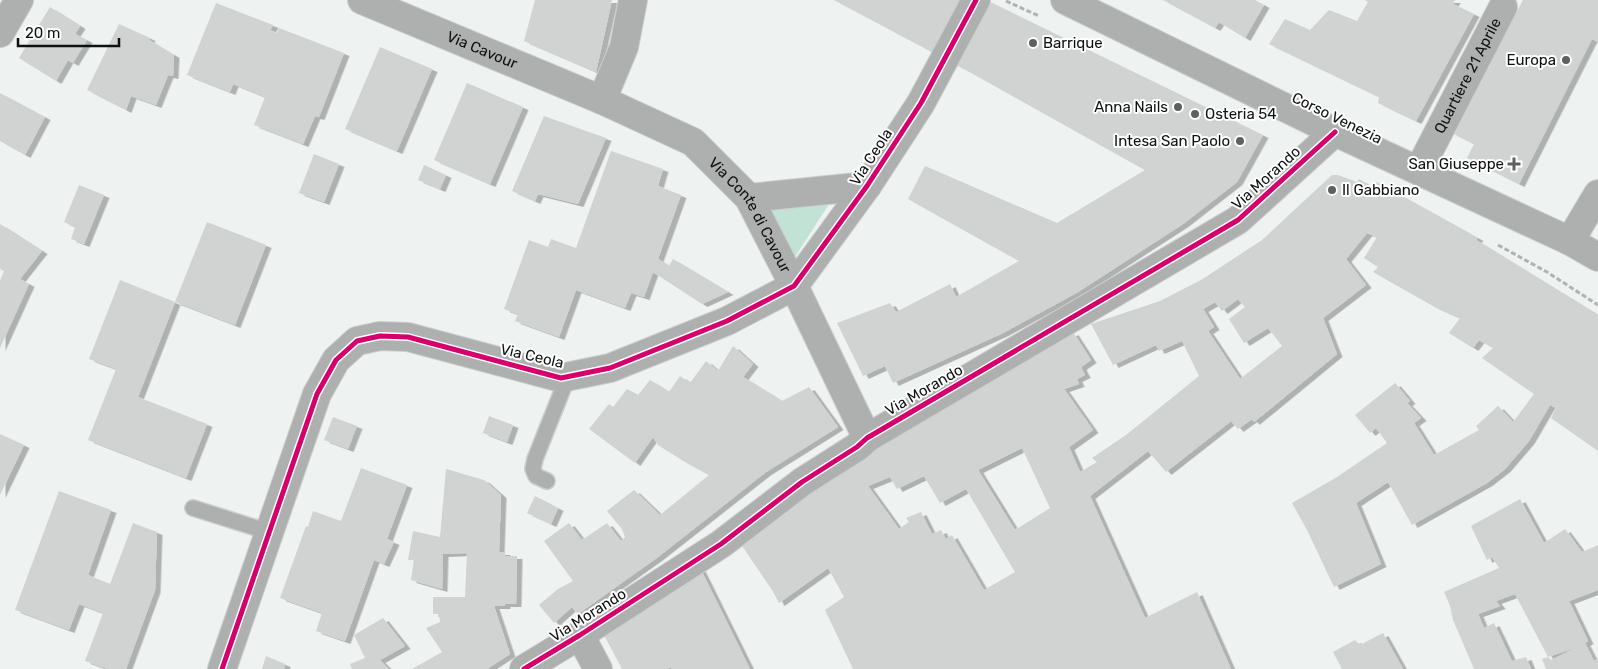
<svg xmlns="http://www.w3.org/2000/svg" width="1598" height="669" font-family="Rubik,sans-serif">
<defs>
<filter id="shadow"><feDropShadow dx="5.5" dy="3" stdDeviation="0" flood-color="#0004"/></filter>
</defs>
<rect width="100%" height="100%" fill="#eef2f0"/>
<polygon fill="#c2e2d6" points="831,201 793,260 768,209"/>
<g fill="#d1d2d2" fill-rule="evenodd" filter="url(#shadow)">
<polygon points="535,0 612,0 596,72 524,41"/>
<polygon points="834,0 986,0 1263,135 1237,182 1183,224 1078,292 1003,333 893,383 885,366 863,376 837,323 890,303 896,312 950,284 956,297 1019,261 908,199 925,166 1057,223 1145,170 968,71"/>
<polygon points="1163,0 1255,0 1264,5 1245,38 1219,22 1215,28"/>
<polygon points="1365,0 1455,0 1453,4 1474,14 1416,121 1378,103 1379,97 1269,44 1285,19 1310,30 1329,10 1357,21 1368,2"/>
<polygon points="1523,0 1598,0 1598,42 1592,39 1519,184 1467,158 1474,144 1452,133 1474,91 1490,65 1491,61"/>
<polygon points="216,3 273,25 270,30 277,33 279,28 344,53 319,117 315,116 303,144 254,125 265,97 233,84 230,92 187,75"/>
<polygon points="50,7 80,26 75,34 87,40 73,63 68,60 56,81 19,58"/>
<polygon points="119,24 150,38 149,40 174,55 173,76 168,75 156,105 131,96 126,110 87,90"/>
<polygon points="380,47 432,69 397,151 345,129"/>
<polygon points="467,83 523,107 490,184 434,160"/>
<polygon points="0,93 45,117 25,155 0,141"/>
<polygon points="544,116 606,138 578,204 538,194 535,201 512,191"/>
<polygon points="611,151 663,169 658,186 681,195 658,259 669,266 673,259 728,292 702,304 653,272 644,297 631,293 625,308 576,290 559,337 515,321 518,314 504,309 529,240 548,247 551,239 576,248"/>
<polygon points="314,154 339,164 324,202 299,193"/>
<polygon points="424,165 446,175 440,189 418,180"/>
<path d="M1332,175H1338L1357,182L1359,179L1371,186L1377,182L1478,238L1476,240L1598,315V451L1551,418L1556,408L1550,405L1529,441L1505,469L1487,483L1412,525L1388,482L1356,503L1381,564L1334,587L1307,530L1292,503L1337,477L1387,443L1376,428L1370,433L1355,415L1395,383L1410,401L1407,403L1421,418L1414,423L1434,455L1479,430L1476,426L1498,406L1513,422L1534,394L1482,358L1493,348L1479,340L1473,348L1449,333L1460,318L1435,307L1373,272L1378,267L1364,258L1377,237L1367,233L1346,259L1366,285L1323,318L1337,354L1254,422L1252,419L1238,429L1231,421L1166,472L1148,451L1090,496L1145,618L1197,592L1231,669H853L825,610L844,597L828,568L779,603L772,590L738,540L852,460L1073,332L1091,360L1081,367L1085,375L1077,379L1079,384L1064,389L1093,430L1069,447L1080,472L1097,462L1092,458L1126,435L1199,376L1182,341L1159,351L1156,345L1113,365L1091,324L1160,301L1201,280L1262,240ZM1238,299L1245,307L1229,319L1244,343L1268,328L1282,346L1240,379L1208,331L1214,327L1203,309L1215,302L1222,311ZM1022,448L1050,508L1015,530L978,470ZM924,476L940,503L966,489L1015,572L984,590L952,535L946,539L941,530L932,534L921,512L906,518L909,522L899,529L868,486L890,477L897,489Z"/>
<polygon points="79,185 104,195 84,244 71,239 75,227 64,222"/>
<polygon points="207,222 266,245 235,325 175,302 138,397 207,424 186,478 88,440 116,369 89,359 120,280 175,302"/>
<polygon points="0,224 42,251 20,279 29,284 0,348 0,281 4,271 0,269"/>
<polygon points="733,346 753,364 743,377 782,401 809,387 838,427 766,472 658,557 578,614 572,607 554,623 539,605 558,589 573,581 544,541 569,523 582,540 607,523 621,541 625,537 622,529 607,511 634,490 660,515 709,475 685,462 658,445 653,437 635,463 589,429 609,404 613,407 627,389 638,395 650,380 669,392 680,376 690,383 706,361 718,371"/>
<polygon points="489,416 513,425 507,442 483,433"/>
<polygon points="333,417 357,426 348,449 324,440"/>
<polygon points="0,434 24,445 0,495"/>
<polygon points="361,468 407,485 387,539 394,542 384,564 374,560 345,641 316,631 322,613 280,598 306,526 308,527 313,511 341,521"/>
<polygon points="446,469 484,480 501,495 499,552 505,552 505,556 517,556 516,604 505,604 505,606 494,606 510,654 487,669 412,669 442,652 426,628 440,622 439,614 433,614 433,597 465,597 467,553 443,554 442,589 411,580 414,560 408,560 413,531 440,537"/>
<polygon points="59,491 111,510 88,575 110,584 133,523 157,532 155,590 126,669 108,669 85,661 103,613 79,604 69,630 15,610"/>
<polygon points="535,496 558,508 551,524 527,513"/>
<polygon points="1520,499 1544,543 1565,529 1582,552 1598,545 1598,590 1569,601 1588,641 1585,643 1594,661 1598,659 1598,669 1546,669 1542,659 1548,657 1551,660 1577,647 1548,657 1515,594 1496,601 1500,606 1478,614 1484,628 1494,623 1512,661 1526,657 1531,669 1474,669 1453,620 1450,606 1444,592 1499,568 1492,557 1487,560 1471,526"/>
<polygon points="700,568 750,669 672,669 671,667 667,669 622,669 604,635"/>
<polygon points="383,618 405,646 380,660 389,669 352,669 350,664 365,658 354,635"/>
<polygon points="1383,633 1403,669 1342,669 1333,652 1355,640 1360,645"/>
<polygon points="266,656 285,664 284,669 262,669"/>
</g>
<g fill="none" stroke-linecap="round" stroke-linejoin="round">
<defs>
<g id="service">
<polyline points="547,481 536,476 533,469 535,459 568,376"/>
<polyline points="193,508 269,532"/>
</g>
<g id="minor">
<path id="s1" d="M362,0L602,100L693,142L749,198L794,286L867,438"/>
<polyline points="0,33 19,0"/>
<polyline points="602,100 624,47 633,0"/>
<path id="s2" d="M1419,170L1503,7"/>
<polyline points="749,198 867,186"/>
<polyline points="1570,241 1598,194"/>
<polyline points="580,635 598,669"/>
<polyline points="222,669 317,394 336,360 357,341 380,336 408,337 561,378 610,368 727,321 794,286 867,186 921,103 976,0"/>
<polyline points="524,669 580,635 721,544 802,482 857,447 867,438 1238,220 1335,132"/>
</g>
<polyline id="tertiary" points="1065,0 1335,132 1570,241 1598,257"/>
</defs>
<use href="#service" stroke="#cbcdcc" stroke-width="18"/>
<use href="#minor" stroke="#cbcdcc" stroke-width="30"/>
<use href="#tertiary" stroke="#cbcdcc" stroke-width="30"/>
<g stroke="#b1b3b2" stroke-width="3" stroke-dasharray="5 2.5" stroke-linecap="butt">
<polyline points="1006,1 1039,16"/>
<polyline points="1498,245 1547,272 1598,305"/>
</g>
<use href="#service" stroke="#aeb0af" stroke-width="15"/>
<use href="#minor" stroke="#aeb0af" stroke-width="28"/>
<use href="#tertiary" stroke="#aeb0af" stroke-width="28"/>
<defs>
<g id="cycleway">
<polyline points="222,669 317,394 336,360 357,341 380,336 408,337 561,378 610,368 727,321 794,286 867,186 921,103 976,0"/>
<polyline points="524,669 580,635 721,544 802,482 857,447 867,438 1238,220 1335,132"/>
</g>
</defs>
<use href="#cycleway" stroke="#fff" stroke-width="8"/>
<use href="#cycleway" stroke="#d6006c" stroke-width="5"/>
</g>
<g fill="#5d605e" stroke="#fff" stroke-width="2">
<circle cx="1033" cy="43" r="5"/>
<circle cx="1566" cy="60" r="5"/>
<circle cx="1178" cy="107" r="5"/>
<circle cx="1195" cy="114" r="5"/>
<circle cx="1240" cy="141" r="5"/>
<path d="M1511.5 156.5h5v5h5v5h-5v5h-5v-5h-5v-5h5z"/>
<circle cx="1332" cy="190" r="5"/>
</g>
<g text-anchor="middle" dominant-baseline="central" stroke-width="4" stroke-linejoin="round" paint-order="stroke">
<g font-size="15" fill="#0f1110" stroke="#fff" text-anchor="end">
<text x="1043" y="43" text-anchor="start">Barrique</text>
<text x="1556" y="60">Europa</text>
<text x="1168" y="107">Anna Nails</text>
<text x="1205" y="114" text-anchor="start">Osteria 54</text>
<text x="1230" y="141">Intesa San Paolo</text>
<text x="1504" y="164">San Giuseppe</text>
<text x="1342" y="190" text-anchor="start">Il Gabbiano</text>
</g>
<g font-size="15" fill="#0f1110" stroke="#fff">
<text stroke="none"><textPath href="#s1" startOffset="130">Via Cavour</textPath></text>
<text stroke="none"><textPath href="#s2" startOffset="106">Quartiere 21 Aprile</textPath></text>
<text transform="translate(1337 118) rotate(26)">Corso Venezia</text>
<text transform="translate(871 157) rotate(-57)">Via Ceola</text>
<text transform="translate(1266 178) rotate(-42)">Via Morando</text>
<text stroke="none"><textPath href="#s1" startOffset="454">Via Conte di Cavour</textPath></text>
<text transform="translate(532 356) rotate(13)">Via Ceola</text>
<text transform="translate(924 390) rotate(-30)">Via Morando</text>
<text transform="translate(588 615) rotate(-32)">Via Morando</text>
</g>
</g>
<path d="M18 38v8h101v-8" fill="none" stroke="#0f1110" stroke-width="2.5"/>
<text x="25" y="38" font-size="15" fill="#0f1110" stroke="#ffffff" stroke-width="4" paint-order="stroke">20 m</text>
</svg>
